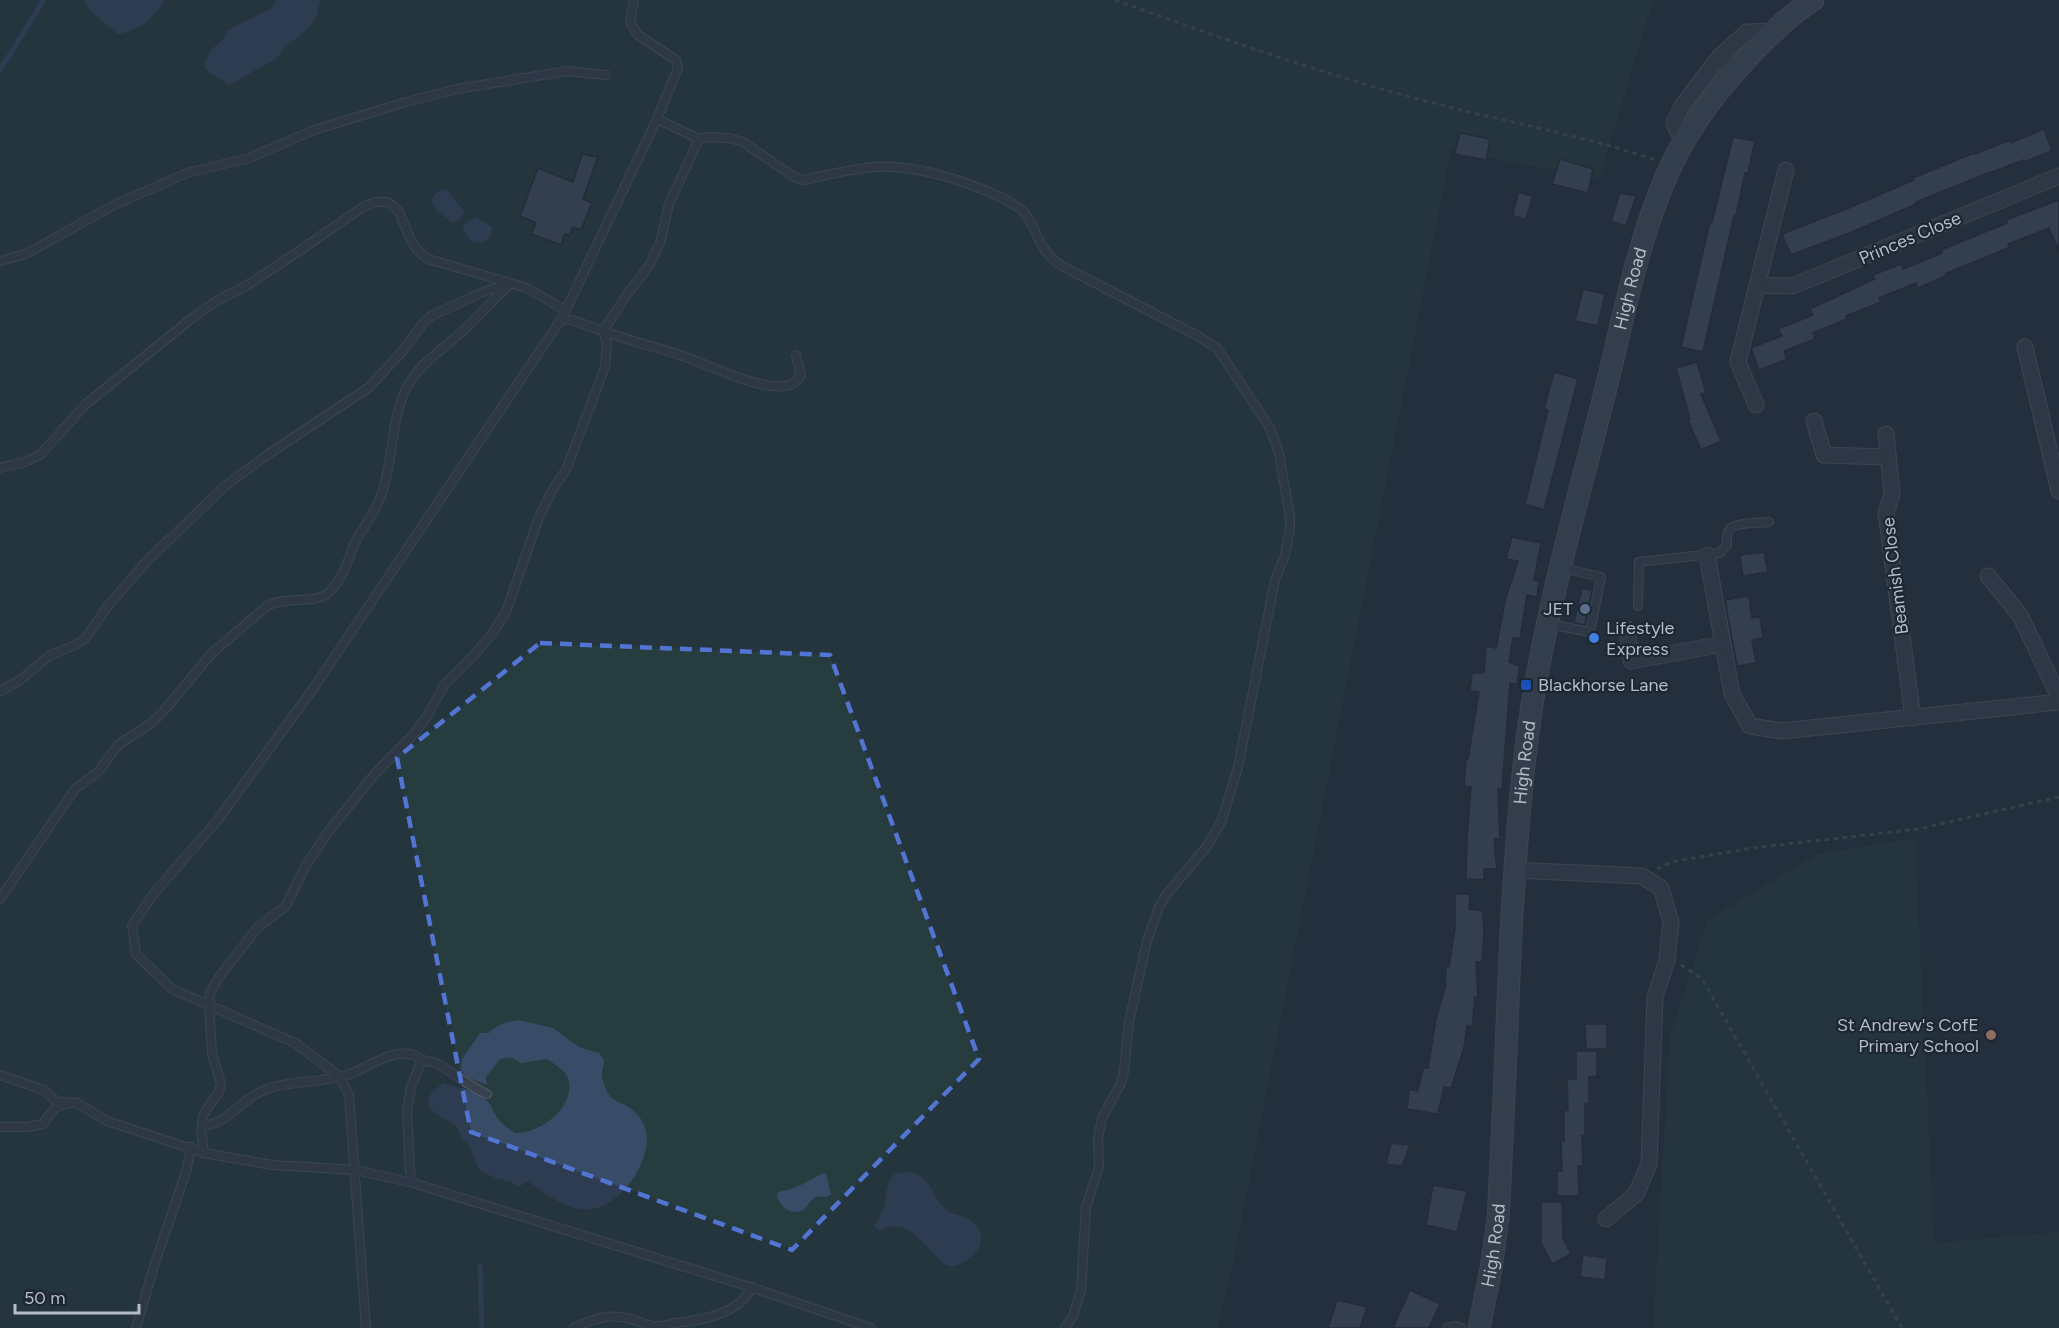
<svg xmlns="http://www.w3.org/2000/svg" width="2059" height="1328" font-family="Figtree,sans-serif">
<rect width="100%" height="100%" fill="#242f3e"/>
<g fill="#263c3f">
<polygon points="0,0 1653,0 1599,179 1451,150 1235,1252 1217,1328 0,1328"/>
<polygon points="1915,838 1934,1243 2059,1232 2059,1328 1653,1328 1670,1037 1707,920 1816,855"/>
</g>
<g fill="#394c67">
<path d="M85,0H164C155,19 139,30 118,34L88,9Z"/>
<polygon points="277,0 320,0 317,15 310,27 285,47 276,59 229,85 205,69 204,63 211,50 223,39 227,32 238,24 270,10"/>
<polygon points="447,189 464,211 461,218 453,223 437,211 431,200 438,191"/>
<polygon points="475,217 492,227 490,237 482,243 472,242 463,230 463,226"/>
<path d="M518,1020L553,1028L579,1047L599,1053L604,1060C604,1066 601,1073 602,1078C604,1083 606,1091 609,1095C613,1100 619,1102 625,1105C639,1112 647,1125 647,1141C645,1172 613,1215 580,1209C561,1207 543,1191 527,1181L519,1187L510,1181L498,1179L480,1171L469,1146L462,1139L456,1125C435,1114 412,1103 444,1083C459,1089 476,1089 488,1102C492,1105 492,1110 495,1114C499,1122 508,1129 516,1133C541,1133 577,1106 568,1078C565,1070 554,1064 547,1059L521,1063L510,1057L500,1059L486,1077L487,1085L467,1077L461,1070L462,1059L480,1033H489C497,1024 506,1022 518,1020Z"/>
<path d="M910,1172C914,1174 920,1175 923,1178C933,1187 936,1203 948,1211C954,1215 962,1215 969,1219C984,1229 985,1247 971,1257C965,1261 957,1267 950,1266C943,1265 940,1260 936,1256C920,1239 904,1217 879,1231L874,1226C878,1219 883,1211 885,1204C887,1191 886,1182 896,1173Z"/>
<path d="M823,1173L826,1174L831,1194L827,1197C823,1197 817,1195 813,1199C809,1202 808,1207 803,1210C792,1216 780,1207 777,1196L778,1192C796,1189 807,1182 823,1173Z"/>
</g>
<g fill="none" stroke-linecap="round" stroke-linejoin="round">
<g stroke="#394c67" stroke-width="5">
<polyline points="0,70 44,0"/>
<polyline points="480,1265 482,1328"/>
</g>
</g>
<g fill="#455162" stroke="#1f2835" stroke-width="1.5">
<polygon points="2044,129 2052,151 2024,162 2023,160 1990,173 1990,172 1916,202 1916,204 1852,232 1791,255 1782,234 1849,208 1914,180 1913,178 1974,153 1975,154 2010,140 2011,143"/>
<polygon points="1460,133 1490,139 1486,160 1454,154"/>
<polygon points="1733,137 1755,141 1748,173 1745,173 1736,216 1734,216 1703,352 1681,347 1710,222 1712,222"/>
<polygon points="582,154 598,157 583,199 592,203 581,230 573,227 569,236 565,234 561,245 531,234 536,223 520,216 538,168 573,182"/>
<polygon points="1560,159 1593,169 1588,193 1552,184"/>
<polygon points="1518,192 1533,196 1526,219 1513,216"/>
<polygon points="1620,193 1636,196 1626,226 1611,221"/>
<polygon points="2059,200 2059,251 2049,228 2008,244 2010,247 1945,274 1946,276 1918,288 1916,283 1879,298 1881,302 1846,316 1847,319 1813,333 1815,339 1784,351 1787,359 1759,370 1751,348 1782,336 1778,329 1813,315 1810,309 1875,279 1873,275 1901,264 1903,269 1942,253 1941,250 2007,223 2006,220"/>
<polygon points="1583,289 1605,294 1598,326 1575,321"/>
<polygon points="1697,362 1706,393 1701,394 1721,441 1701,450 1688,420 1690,419 1676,368"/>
<polygon points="1554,372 1578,379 1544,510 1525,504 1548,410 1544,409"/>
<polygon points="1512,537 1541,543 1534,580 1539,581 1537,597 1527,595 1520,638 1513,638 1509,662 1520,666 1517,684 1510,683 1502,789 1498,789 1500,839 1494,839 1497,869 1484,869 1484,880 1466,879 1467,838 1471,787 1464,786 1466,759 1468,759 1479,692 1470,691 1472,673 1484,673 1486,646 1496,648 1506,597 1518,561 1506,559"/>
<polygon points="1764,552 1768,572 1743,576 1740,555"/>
<polygon points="1582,588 1592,590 1585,625 1574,623"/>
<polygon points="1749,596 1752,618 1760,617 1763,638 1752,640 1756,663 1737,666 1725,600"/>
<polygon points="1455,894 1470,894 1469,909 1483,911 1484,935 1482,962 1476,962 1478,998 1475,997 1472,1027 1467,1026 1464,1048 1451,1088 1444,1087 1438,1114 1407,1109 1409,1089 1418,1091 1423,1068 1428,1068 1436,1019 1445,988 1446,967 1449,967 1455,929"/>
<polygon points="1585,1024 1607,1024 1607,1049 1586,1049"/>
<polygon points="1576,1051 1597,1051 1597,1076 1589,1077 1589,1104 1585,1104 1585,1135 1582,1136 1583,1166 1578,1166 1579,1196 1557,1196 1557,1171 1562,1171 1561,1141 1564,1141 1564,1111 1568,1110 1567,1079 1576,1079"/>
<polygon points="1391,1143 1410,1145 1402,1166 1386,1164"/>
<polygon points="1433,1185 1467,1191 1457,1232 1426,1225"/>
<polygon points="1541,1202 1562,1202 1563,1238 1571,1254 1552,1264 1541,1243"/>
<polygon points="1583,1255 1607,1258 1605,1280 1580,1277"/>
<polygon points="1410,1290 1440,1304 1429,1328 1393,1328"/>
<polygon points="1337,1300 1367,1307 1360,1328 1328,1328"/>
</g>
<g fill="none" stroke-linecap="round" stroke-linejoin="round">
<defs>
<g id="lane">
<path d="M657,119L699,139L709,137L729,138L743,142L794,177L803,180C826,175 851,169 875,167C909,165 942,174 974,186C989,192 1006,198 1019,208C1032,217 1035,235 1043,247C1048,255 1054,261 1062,266L1196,335L1217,348L1270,428L1279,453L1290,517V528L1285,555L1275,580L1238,767L1222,820L1208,845L1166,895L1159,907L1147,941L1129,1022L1124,1071L1121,1083L1102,1118L1098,1139L1099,1167L1086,1207L1081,1290L1073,1316L1065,1328"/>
<path d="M699,139L669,204L660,243L649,266L628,293L603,331C629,341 657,347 683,356C709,365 758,390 785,386C793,385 796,381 801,376L796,355"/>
<polyline points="0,261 26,254 112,206 187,173 249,158 314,130 406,102 457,89 567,71 606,75"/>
<polyline points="0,468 25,462 40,455 86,404 191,319 218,300 246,286 299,251 363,207 375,202 387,202 392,205 399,212 410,238 417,250 428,259 527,288 565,310"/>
<path d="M1638,606L1639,562L1720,553L1727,545C1727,541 1726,534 1729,530C1734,522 1761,523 1769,522"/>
<polyline points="1549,624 1590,632 1601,577 1562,568"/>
<polyline points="0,691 19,681 49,656 75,645 85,639 107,607 146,562 225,486 267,455 368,388 401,353 424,322 433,315 483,292 505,285"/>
<path d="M0,899L75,789L98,772L118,745L150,724L162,713L212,653L267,606C287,595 313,605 328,593C341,582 348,561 354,545C362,528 376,512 382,493C394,459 390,420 407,387C420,362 449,345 468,326C483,312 495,297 510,284"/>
<polyline points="0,1075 44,1090 57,1102 77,1103 107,1121 204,1153 272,1165 356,1170 413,1183 747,1286 871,1328"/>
<path d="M202,1126C227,1124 239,1102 260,1092C288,1079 321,1084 350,1074C369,1067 389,1050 411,1054C415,1055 419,1059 423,1060C429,1062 435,1062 440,1065C457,1075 470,1087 487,1094"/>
<path d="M0,1127H26L43,1124C50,1114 55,1105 67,1104"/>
<polyline points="204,1153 201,1131 203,1116 206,1110 219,1092 221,1084 212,1054 209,1006 210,993 219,977 258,927 286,906 305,867 328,832 373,776 414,734 428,715 444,685 474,655 492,634 506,612 539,517 553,489 566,470 605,367 607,344 603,331 575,321 562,318"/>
<polyline points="413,1183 410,1173 407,1111 411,1087 422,1060"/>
<polyline points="136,1328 154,1266 186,1172 191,1147"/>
<polyline points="366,1328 349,1095 339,1076 295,1043 172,989 136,954 132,925 155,892 217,821 315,686 562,318 657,119 678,68 676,60 638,35 630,22 634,0"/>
<path d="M574,1328C592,1319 610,1313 631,1319C638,1321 646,1325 653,1326C661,1327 669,1324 676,1323C703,1320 739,1314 752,1287"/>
<polyline points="1447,1328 1456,1326 1461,1328"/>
</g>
<g id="street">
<polyline points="1683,142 1674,123 1682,106 1720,56 1747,32 1774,31"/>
<polyline points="1758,285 1793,286 2059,176"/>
<polyline points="2025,347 2059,491"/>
<polyline points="1756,405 1738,362 1786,170"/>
<polyline points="1814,421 1824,455 1887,457"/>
<polyline points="1886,434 1892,494 1886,513 1913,718"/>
<polyline points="1707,555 1732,694 1750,726 1782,731 2059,702"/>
<polyline points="1988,576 2020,615 2059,697"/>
<polyline points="1627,629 1631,661 1723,644"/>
<polyline points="1515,870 1642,876 1661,888 1671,922 1667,960 1655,997 1649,1164 1636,1194 1606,1219"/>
</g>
<g id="secondary">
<path id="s1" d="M1479,1328L1491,1269L1498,1218C1504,1116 1507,1014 1512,913C1517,837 1522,761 1535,687C1552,589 1580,492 1604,396C1623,321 1638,236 1671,166C1691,123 1721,85 1754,51C1772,33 1791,14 1813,0"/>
</g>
</defs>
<use href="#lane" stroke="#565f6c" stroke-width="10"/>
<use href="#street" stroke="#565f6c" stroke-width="17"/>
<use href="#secondary" stroke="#565f6c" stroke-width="23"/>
<g stroke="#44595c" stroke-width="3" stroke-dasharray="4.5 4.5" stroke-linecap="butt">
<path d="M1115,0C1216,36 1318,73 1422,100C1499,121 1579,134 1655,160"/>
<polyline points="1657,869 1671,862 1752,848 1919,829 2059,797"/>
<polyline points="1681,965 1702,979 1902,1328"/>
</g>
<use href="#lane" stroke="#38414e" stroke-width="8"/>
<use href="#street" stroke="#38414e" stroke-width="15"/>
<use href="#secondary" stroke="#465061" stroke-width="21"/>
</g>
<path d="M0 0H2059V1328H0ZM540,643L830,655L979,1059L792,1250L471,1132L397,758Z" fill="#242f3e" fill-opacity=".55" fill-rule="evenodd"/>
<path fill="none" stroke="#5274d3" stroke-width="4.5" stroke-dasharray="12 8" stroke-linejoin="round" d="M540,643L830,655L979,1059L792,1250L471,1132L397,758Z"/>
<circle fill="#5c6f8a" stroke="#1d2633" stroke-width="2" cx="1585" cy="609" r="6"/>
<circle fill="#3f7fe0" stroke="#1d2633" stroke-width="2" cx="1594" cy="638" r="6"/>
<rect fill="#1a4fb4" stroke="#1d2633" stroke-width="2" x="1520" y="679" width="12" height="12" rx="3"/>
<circle fill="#8d6e63" stroke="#1d2633" stroke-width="2" cx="1991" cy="1035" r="6"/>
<g text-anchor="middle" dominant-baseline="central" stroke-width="4.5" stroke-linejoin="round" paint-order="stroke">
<g font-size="18" fill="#b4bcc9" stroke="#1d2633">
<text transform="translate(1910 238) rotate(-23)">Princes Close</text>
<text stroke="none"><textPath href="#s1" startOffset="1054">High Road</textPath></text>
<text transform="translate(1895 576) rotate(-97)">Beamish Close</text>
<text stroke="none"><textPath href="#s1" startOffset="568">High Road</textPath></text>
<text stroke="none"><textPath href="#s1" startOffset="84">High Road</textPath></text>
</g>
<g font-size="18" fill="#b4bcc9" stroke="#1d2633" text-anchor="end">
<text x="1573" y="609">JET</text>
<text x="1606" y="628" text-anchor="start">Lifestyle<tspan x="1606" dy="21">Express</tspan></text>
<text x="1538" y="685" text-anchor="start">Blackhorse Lane</text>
<text x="1979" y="1025">St Andrew's CofE<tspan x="1979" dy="21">Primary School</tspan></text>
</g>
</g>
<path d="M15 1304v9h124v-9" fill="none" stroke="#b4bcc9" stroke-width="3"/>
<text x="24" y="1304" font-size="18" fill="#b4bcc9" stroke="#1d2633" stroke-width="4.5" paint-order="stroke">50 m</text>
</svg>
